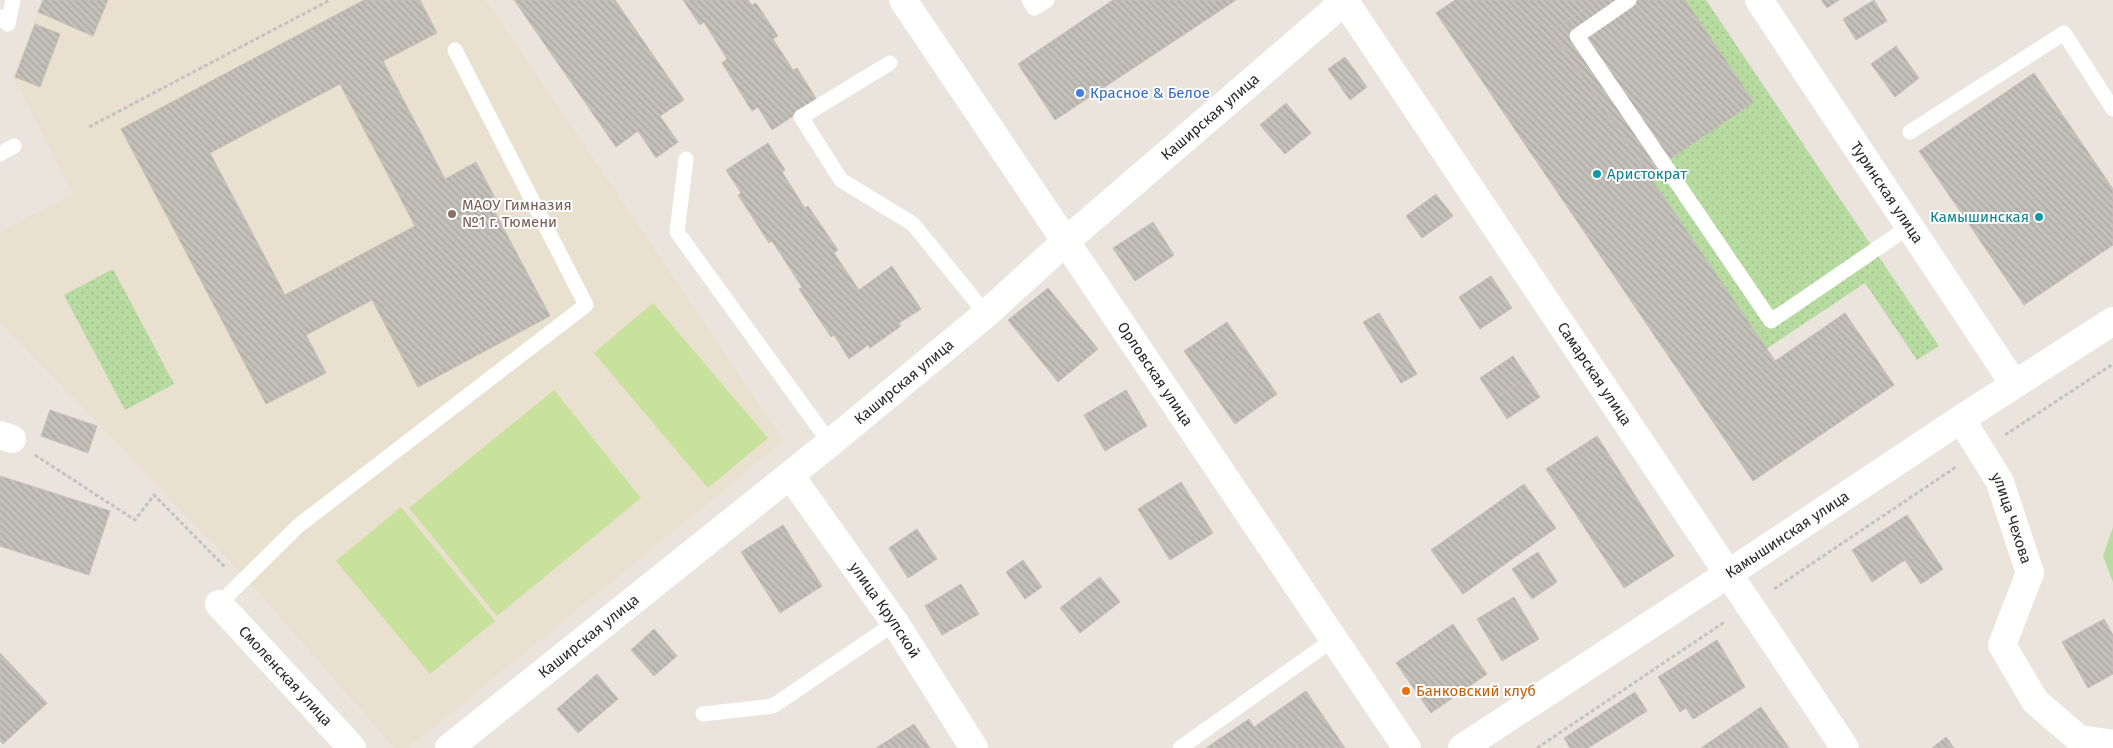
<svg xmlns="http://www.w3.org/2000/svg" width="2113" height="748" font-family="'Fira Sans',sans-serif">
<defs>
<pattern id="park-dots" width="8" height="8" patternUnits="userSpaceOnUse" patternTransform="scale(1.25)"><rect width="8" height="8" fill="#b7dba0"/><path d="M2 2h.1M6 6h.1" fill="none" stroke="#9ebc8a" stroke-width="1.8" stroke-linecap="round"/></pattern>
<pattern id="building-back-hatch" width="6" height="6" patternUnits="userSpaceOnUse" patternTransform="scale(1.25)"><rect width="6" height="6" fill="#c3bfb9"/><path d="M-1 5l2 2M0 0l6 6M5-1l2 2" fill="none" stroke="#a8a49f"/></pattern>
</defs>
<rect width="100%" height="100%" fill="#eae4dd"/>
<polygon fill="#eae0cf" points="43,0 486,0 784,441 408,748 394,748 245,577 0,322 0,232 73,194 13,77"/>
<polygon fill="#b7dba0" points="2113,527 2113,582 2103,556"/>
<g fill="url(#park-dots)">
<polygon points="1598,0 1706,0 1939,346 1917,360 1865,283 1766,349 1552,31"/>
<polygon points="113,269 174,384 125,410 64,295"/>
</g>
<g fill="#c8e19c">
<polygon points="653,303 768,438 708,488 594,353"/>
<polygon points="554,390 641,498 497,616 409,508"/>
<polygon points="401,507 495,621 430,674 336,561"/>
</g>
<g fill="url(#building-back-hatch)" stroke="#c6c0b7" fill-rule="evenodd">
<polygon points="43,0 108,0 93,36 38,12"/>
<path d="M364,0H420L437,33L383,61L445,179L476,162L495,198L489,201L550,316L418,387L372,300L306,335L326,373L266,404L121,129ZM340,84L415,226L285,295L210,153Z"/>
<polygon points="514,0 615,0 684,100 660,116 678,142 656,158 638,131 616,147"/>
<polygon points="683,0 748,0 752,5 756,3 778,36 773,39 793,70 797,68 817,100 772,130 758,107 752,111 722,63 727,59 704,22 700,25"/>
<polygon points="1113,0 1236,0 1055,120 1018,64"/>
<polygon points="1455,0 1607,0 1554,35 1775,361 1845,313 1894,385 1753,481 1436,13"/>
<polygon points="1598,0 1685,0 1754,102 1648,174 1552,31"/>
<polygon points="1821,0 1839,0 1827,8"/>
<polygon points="1874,0 1887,21 1856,40 1843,19"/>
<polygon points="35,24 60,34 40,87 15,77"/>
<polygon points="1896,46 1919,78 1895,97 1871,64"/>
<polygon points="1345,57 1367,87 1350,100 1328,69"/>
<polygon points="2034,73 2113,189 2113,245 2024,305 1919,151"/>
<polygon points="1286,103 1311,133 1285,154 1260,125"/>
<polygon points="768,143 785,170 782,172 805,208 808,206 838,250 834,253 859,290 892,266 921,309 899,323 901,326 870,348 868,345 849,359 834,335 831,337 799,289 802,287 772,241 769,243 738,195 741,193 726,170"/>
<polygon points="1436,194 1453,216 1422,238 1406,216"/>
<polygon points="1153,222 1174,255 1135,281 1113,248"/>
<polygon points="1491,276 1512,308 1480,329 1459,297"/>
<polygon points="1048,288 1098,349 1058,382 1008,320"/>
<polygon points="1379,313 1417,374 1401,383 1363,322"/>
<polygon points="1227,322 1277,394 1235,424 1184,351"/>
<polygon points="1513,356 1527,377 1494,399 1480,378"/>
<polygon points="1527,377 1540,397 1507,419 1494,399"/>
<polygon points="1126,390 1147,426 1105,451 1084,415"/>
<polygon points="50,410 97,426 88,453 41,436"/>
<polygon points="1597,436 1674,556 1624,588 1546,469"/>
<polygon points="0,476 110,511 89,575 0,546"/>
<polygon points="1181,482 1213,533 1170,560 1138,509"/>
<polygon points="1524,484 1556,528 1463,594 1431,550"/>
<polygon points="1907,515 1943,569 1921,584 1905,560 1872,582 1852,550"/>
<polygon points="783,525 822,586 780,613 741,552"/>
<polygon points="917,529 937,559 908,578 889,548"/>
<polygon points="1538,552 1557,582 1532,599 1512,569"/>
<polygon points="1023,560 1042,587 1025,599 1006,572"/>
<polygon points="1100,577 1120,602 1080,633 1060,608"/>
<polygon points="961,584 979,614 942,635 925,606"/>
<polygon points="1514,597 1539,639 1502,661 1477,619"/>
<polygon points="2104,619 2113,635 2113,674 2088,688 2062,642"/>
<polygon points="1453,624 1487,674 1431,713 1396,663"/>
<polygon points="654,629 677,656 654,676 631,650"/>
<polygon points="1717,640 1745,687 1693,719 1686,708 1680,712 1658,677"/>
<polygon points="0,653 47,703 3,744 0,741"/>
<polygon points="597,674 618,699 578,733 557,709"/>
<polygon points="1306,691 1345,748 1206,748 1249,719 1254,727"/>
<polygon points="1635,692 1647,711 1588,748 1570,748 1564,738"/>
<polygon points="1761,707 1789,748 1701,748"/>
<polygon points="914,724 930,748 876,748"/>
<polygon points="1946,737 1954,748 1932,748"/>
</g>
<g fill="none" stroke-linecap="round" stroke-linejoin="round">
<g stroke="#c3c3c3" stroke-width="3" stroke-dasharray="4 2.5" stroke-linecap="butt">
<polyline points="89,127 330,0"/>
<polyline points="2005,435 2113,364"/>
<polyline points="35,455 135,520 154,495 225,567"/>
<polyline points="1774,589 1956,467"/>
<polyline points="1537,748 1726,621"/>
</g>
<g stroke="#fff" stroke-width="15">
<polyline points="1029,0 1034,8 1047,0"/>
<polyline points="1629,0 1577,36 1771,321 1910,226"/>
<polyline points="0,17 8,24 13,0"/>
<polyline points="890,63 801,117 841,180 913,224 986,314"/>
<polyline points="1910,132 2064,33 2113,109"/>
<polyline points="0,154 14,146"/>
<polyline points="686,159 677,232 830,443"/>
<polyline points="219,604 298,526 586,305 455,50"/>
<polyline points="703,714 773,706 895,623"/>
<polyline points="1180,748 1334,639"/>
</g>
<g stroke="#fff" stroke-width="28">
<path id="s1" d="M903,0L1407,748"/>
<path id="s2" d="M1344,0L1845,748"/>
<path id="s3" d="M1759,0L2014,384"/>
<path id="s4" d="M1961,419L2000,482L2030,573L2002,645L2035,701L2079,739L2113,744"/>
<polyline points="0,435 12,439"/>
<path id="s5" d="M790,475L895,623L974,748"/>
<path id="s6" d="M219,604L352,748"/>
<path id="s7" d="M449,748L830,443L986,314L1066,241L1346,0"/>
</g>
<path stroke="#fff" stroke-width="28" id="s8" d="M1462,748L1728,574L1961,419L2113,321"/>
</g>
<circle fill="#3f7fe0" stroke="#fff" stroke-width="2" cx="1080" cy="93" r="5"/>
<g fill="#0f9aa8" stroke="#fff" stroke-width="2">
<circle cx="1597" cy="174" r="5"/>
<circle cx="2039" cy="217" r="5"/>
</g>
<circle fill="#8d6e63" stroke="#fff" stroke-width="2" cx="452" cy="214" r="5"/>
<circle fill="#e8710a" stroke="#fff" stroke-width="2" cx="1406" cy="691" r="5"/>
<g text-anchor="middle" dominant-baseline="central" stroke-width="4" stroke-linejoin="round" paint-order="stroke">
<g font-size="15" fill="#366cbe" stroke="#fff" text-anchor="start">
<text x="1090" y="93">Красное &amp; Белое</text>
</g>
<g font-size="15" fill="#2a2a2a" stroke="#fff">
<text stroke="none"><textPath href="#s7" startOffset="989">Каширская улица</textPath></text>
<text stroke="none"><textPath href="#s3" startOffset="231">Туринская улица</textPath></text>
<text stroke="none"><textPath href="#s1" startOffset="451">Орловская улица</textPath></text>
<text stroke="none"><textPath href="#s2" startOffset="450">Самарская улица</textPath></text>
<text stroke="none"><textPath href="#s7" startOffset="584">Каширская улица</textPath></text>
<text stroke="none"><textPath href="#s4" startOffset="112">улица Чехова</textPath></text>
<text stroke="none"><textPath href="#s8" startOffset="389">Камышинская улица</textPath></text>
<text stroke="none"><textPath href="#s5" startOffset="165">улица Крупской</textPath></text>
<text stroke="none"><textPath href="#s7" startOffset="179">Каширская улица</textPath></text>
<text stroke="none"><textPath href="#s6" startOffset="98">Смоленская улица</textPath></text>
</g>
<g font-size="15" fill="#0d838f" stroke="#fff" text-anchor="start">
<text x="1607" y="174">Аристократ</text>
<text x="2029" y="217" text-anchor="end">Камышинская</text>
</g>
<g font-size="15" fill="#785e54" stroke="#fff" text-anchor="start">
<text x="462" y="205">МАОУ Гимназия<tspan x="462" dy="17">№1 г. Тюмени</tspan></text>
</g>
<g font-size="15" fill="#c56008" stroke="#fff" text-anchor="start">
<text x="1416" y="691">Банковский клуб</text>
</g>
</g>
</svg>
